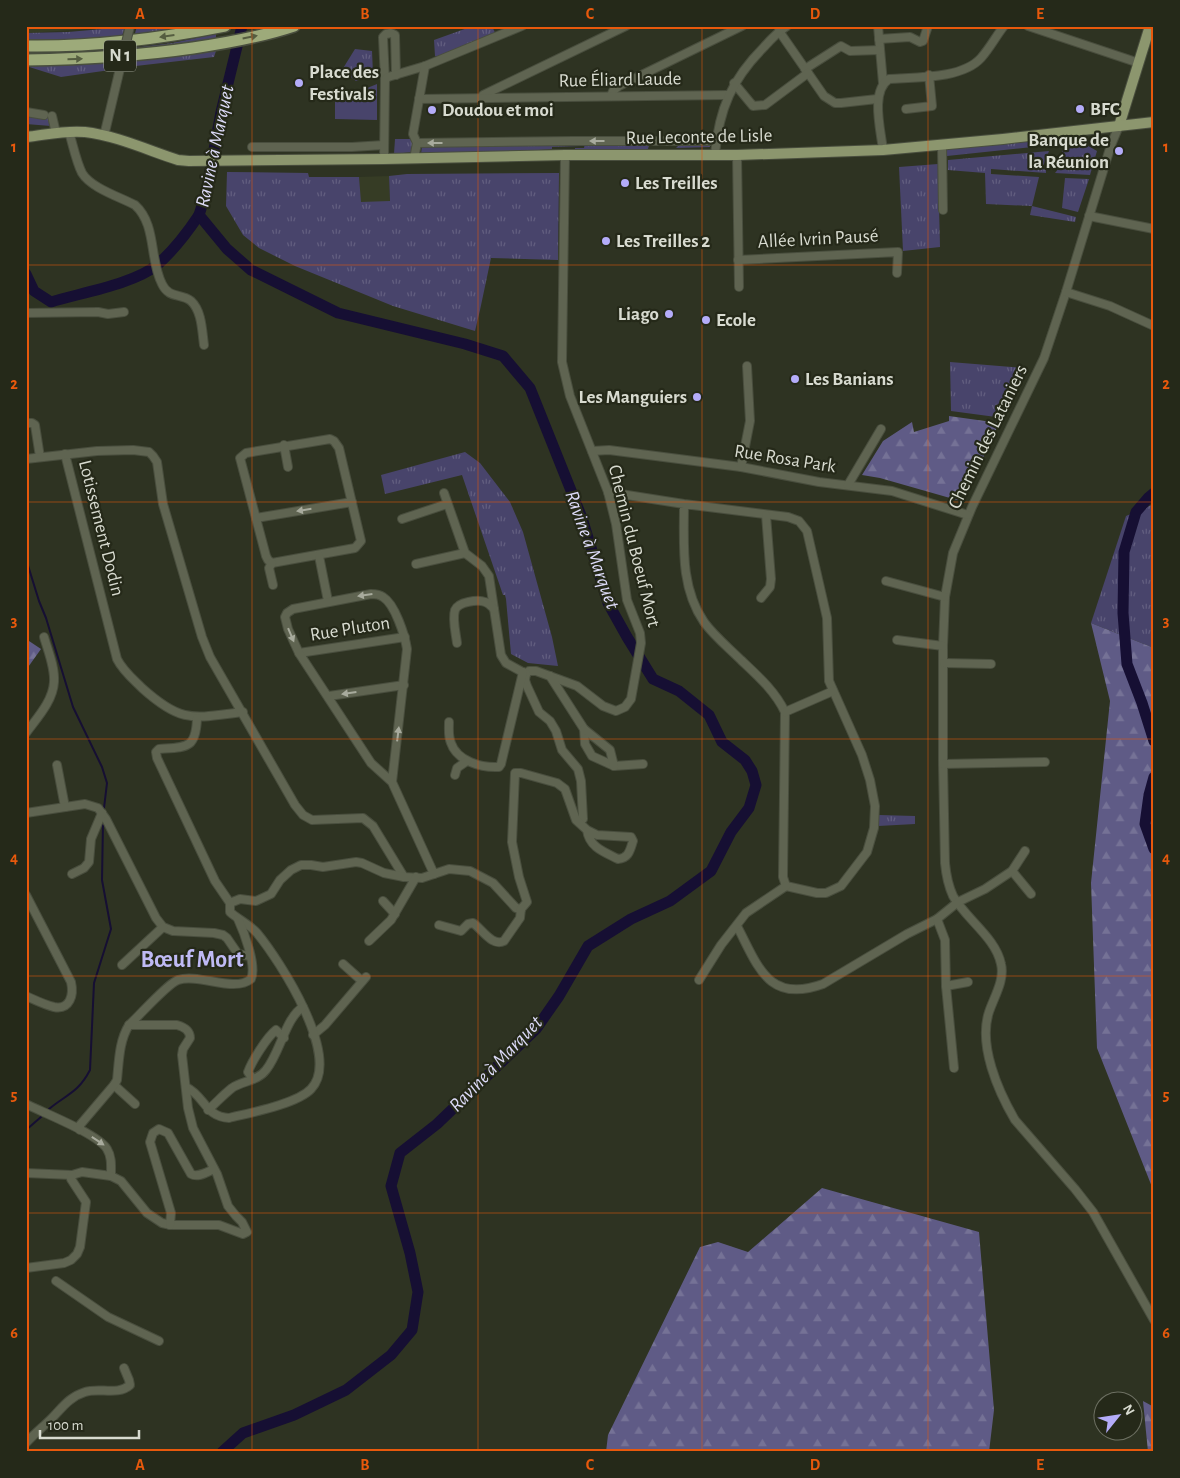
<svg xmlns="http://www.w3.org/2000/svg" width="1180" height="1478" font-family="'Alegreya Sans',sans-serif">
<defs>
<pattern id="grass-tufts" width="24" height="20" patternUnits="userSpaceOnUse" patternTransform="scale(1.25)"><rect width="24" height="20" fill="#48446b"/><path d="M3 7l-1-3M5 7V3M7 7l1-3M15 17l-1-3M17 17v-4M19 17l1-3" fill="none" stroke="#625e7f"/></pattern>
<pattern id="forest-firs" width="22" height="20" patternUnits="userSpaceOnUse" patternTransform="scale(1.25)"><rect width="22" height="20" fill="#5f5b86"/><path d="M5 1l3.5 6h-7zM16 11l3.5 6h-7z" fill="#757296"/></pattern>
</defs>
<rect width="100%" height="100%" fill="#2e3322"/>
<g fill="#363c25">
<polygon points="26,26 130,26 29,33 26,33"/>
<polygon points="389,176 390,202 360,202 359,177"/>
</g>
<g fill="url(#grass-tufts)">
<polygon points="137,26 203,26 134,37"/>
<polygon points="473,26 492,26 496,35 440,58 435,56 434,40"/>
<polygon points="125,27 121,39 26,41 26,33 68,32"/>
<polygon points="216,34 216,40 131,52 132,48 172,43"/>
<polygon points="355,49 372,51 373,74 356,81 342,70"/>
<polygon points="216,51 214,57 127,67 128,62"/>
<polygon points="119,63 117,69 61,77 26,66"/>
<polygon points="26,110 46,114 51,126 26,124"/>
<polygon points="395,139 412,139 414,145 412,152 394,154"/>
<polygon points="1051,139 1051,145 947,156 947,149"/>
<polygon points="692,142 710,143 710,147 676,148 679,145"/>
<polygon points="1081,142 1097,151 1090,175 1055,173 1059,168 1063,149 1075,148"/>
<polygon points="582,143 581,146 552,147 552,149 485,154 421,154 422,146"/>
<polygon points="585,143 673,143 672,145 649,145 648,149 575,150 575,148 584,148"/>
<polygon points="1049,151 1042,169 1046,170 1046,173 991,169 991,174 1039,177 1032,206 1076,217 1075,222 1030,215 1032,206 986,204 985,173 948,170 948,160"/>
<polygon points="938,164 940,247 903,251 899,167"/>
<polygon points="227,172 308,173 309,177 359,177 361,202 390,201 389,176 407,174 559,173 558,260 491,258 480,310 475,331 393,306 295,266 259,248 243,235 226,206"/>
<polygon points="1065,178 1089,179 1078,212 1062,208"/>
<polygon points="950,362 1025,368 996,417 951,411"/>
<polygon points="465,452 480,463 510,502 523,532 552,637 558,666 528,663 511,654 506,599 505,595 503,595 462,475 385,494 381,475"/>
<polygon points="1154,504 1154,648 1091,623 1126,516"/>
<polygon points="879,815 915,816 915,824 878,826"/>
</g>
<g fill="url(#forest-firs)">
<polygon points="949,416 999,423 965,497 957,500 880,478 862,475 883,441 912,422 914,432 949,421"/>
<polygon points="1091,623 1154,648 1154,1192 1097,1048 1091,883 1110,701"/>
<polygon points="26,639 41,649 26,670"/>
<polygon points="822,1188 979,1232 994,1410 989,1452 606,1452 608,1435 700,1247 718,1242 748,1252"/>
<polygon points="1143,1401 1154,1407 1154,1452 1148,1452"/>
</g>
<polygon fill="#48446b" points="377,84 377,120 335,119 335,101"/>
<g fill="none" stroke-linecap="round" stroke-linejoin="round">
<g stroke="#160f33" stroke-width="2">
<polyline points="26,559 39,601 46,618 73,707 102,767 107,783 104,808"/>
<path d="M49,1109C67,1094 78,1093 90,1070L94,983L111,929L102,880L103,822"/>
<polyline points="26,1130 41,1117"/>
</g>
<g stroke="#160f33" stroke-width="11">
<path d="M26,274L34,291L51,302C80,293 134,284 157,265C173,251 187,233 199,215"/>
<polyline points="1154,493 1148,498 1136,512 1124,552 1123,613 1127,664 1142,703 1154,741"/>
<polyline points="1154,777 1149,795 1145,824 1154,849"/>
<polyline points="222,1452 243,1433 294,1415 346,1390 391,1355 412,1330 418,1292 410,1253 391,1186 400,1153 437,1124 536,1029 559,996 588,946 631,919 670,901 711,871 731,832 749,808 756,785 752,771 745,760 722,742 709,715 679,691 653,679 627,637 608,603 582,518 530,388 503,356 465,344 338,313 251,270 227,249 199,215 206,193 221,112 242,26"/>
</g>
<defs>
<g id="minor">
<polyline points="878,26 883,83"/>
<polyline points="1028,26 1139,63"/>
<polyline points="779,31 824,96 835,103 841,103 877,99"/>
<polyline points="879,39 910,37 920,42 923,41 928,26"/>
<polyline points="805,69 841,46 850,51 880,50"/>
<polyline points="385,80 383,37 386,34 391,33 395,35 396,75"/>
<polyline points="734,83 753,106 765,105 808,73"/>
<polyline points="483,95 626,26"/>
<polyline points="611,96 613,91 619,86 742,26"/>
<polyline points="419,99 728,95"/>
<polyline points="906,109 932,106 929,75"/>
<polyline points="26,112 44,115"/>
<polyline points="52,116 56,133"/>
<path d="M1119,126L1111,145L1066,292L1044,358L972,507L953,553L945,597L943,646V764L945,863C946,874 948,885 953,896C966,919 996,938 1001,964C1005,980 994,997 989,1012C978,1045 998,1091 1015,1120L1075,1189L1093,1212L1154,1320"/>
<path d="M69,132C73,145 76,161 82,173C91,188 120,197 135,205C157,225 149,259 162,284C169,299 181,293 191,301C202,311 202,331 204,345"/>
<polyline points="104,136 118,77"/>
<polyline points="417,143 573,141 716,141"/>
<polyline points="942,145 943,210"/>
<polyline points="252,147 352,147 384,145"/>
<path d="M883,150C881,131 870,91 889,79C917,77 962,79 981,58C990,48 996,36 1004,26"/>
<path d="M715,154C719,109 732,79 764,47C771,39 778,32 787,26"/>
<polyline points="737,155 739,287"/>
<polyline points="384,159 385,80 388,77 425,66 522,26"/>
<polyline points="414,159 417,143 413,134 425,66"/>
<polyline points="1089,216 1154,229"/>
<polyline points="738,260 898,252 897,273"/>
<polyline points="1066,292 1110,306 1154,326"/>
<polyline points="26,313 98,312 108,314 124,312"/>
<polyline points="26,423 32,423 35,425 40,457"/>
<polygon points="330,439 334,441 339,448 361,541 355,548 272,563 268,560 266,556 240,458 246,453"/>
<polyline points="284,445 288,467"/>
<polyline points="592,451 609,450 741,467 819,482 892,491 968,515"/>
<path d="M65,454L117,659C123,671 133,679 142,688C182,724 193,718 243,712"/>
<polyline points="26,459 97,451 133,450 149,452 153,456 157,462 163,504 202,637 210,657 295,805 303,815 312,820 363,818 373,826 404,877"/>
<polyline points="741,467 750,421 747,366"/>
<polyline points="848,485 881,429"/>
<path d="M608,492L684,504L788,517L799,521L807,531L827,618L829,681L862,755L870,780L875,806L874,828L867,852L841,886L826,893H817L786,886L783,877L785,712C775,691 758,676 741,660C729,648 714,636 704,622C680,587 684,545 684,504"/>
<polyline points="444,493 465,553 482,566 489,576 501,655 506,663 526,674"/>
<polyline points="256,518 352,502"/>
<polyline points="402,519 447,504"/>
<polyline points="319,556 328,601"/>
<polyline points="272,563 269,568 273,585"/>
<polyline points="416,564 465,553"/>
<polyline points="886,581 945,597"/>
<polyline points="761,598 770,587 771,579 766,515"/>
<polyline points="897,640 943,646"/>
<path d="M457,643C456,634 452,619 455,610C458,602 478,599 485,602C489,603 491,606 494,609"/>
<polyline points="299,653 405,637"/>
<polyline points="944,663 991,664"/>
<polyline points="526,674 529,671 536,671 577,686 603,706 616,711 625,707 631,699 641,643 640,633 627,600 616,524 608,492 570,396 562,362 565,155"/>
<polyline points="526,674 525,680 527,686 539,712 550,721 556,731 562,750 578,769 581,781 583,819 580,822"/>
<polyline points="550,676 584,729 585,744 592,756 614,766 643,764"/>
<polyline points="329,696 404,685"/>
<polyline points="785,712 833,691"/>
<path d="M197,718C196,749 187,747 159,749L156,752L157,758L215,881L230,903"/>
<path d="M449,722C449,729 448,736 451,743C457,761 481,768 499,767L501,764L523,672"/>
<polyline points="584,729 610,750 614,766"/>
<path d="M26,733C37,718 53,701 54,682C55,667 48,651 44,637"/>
<polyline points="943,764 1045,762"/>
<polyline points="57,765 65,807"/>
<polyline points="455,775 457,768 467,761"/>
<path d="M392,782L407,649C405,636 395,604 383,597C379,594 375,594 371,594L293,609L287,613L285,617L288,629L299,653L371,763L392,782L434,874"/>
<polyline points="26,813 85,804 98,808 106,819 156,918 163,927 173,931 214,933 223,935 227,938 238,954 250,956"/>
<polyline points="1012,871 1031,894"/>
<polyline points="72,874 84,868 89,862 91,839 102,813"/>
<path d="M26,895L71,982C74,995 70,1010 54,1007C45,1005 35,1000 26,996"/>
<polyline points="383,901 395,914"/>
<polyline points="230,903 240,899 256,901 271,894 280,880 291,870 301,865 311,865 323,867 356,862 362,863 384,873 404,877 422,878 449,869 470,871 493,883 516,908 521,909"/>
<path d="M521,909L527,902L519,877L512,842L515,773H521L557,783L565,789L576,820L587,830L597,835L631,837L633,841C630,850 629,858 618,859C604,852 589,847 587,830"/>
<path d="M439,925L461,931L468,924L473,923C482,929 492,947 504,941L520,918L521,909"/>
<path d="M737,926C758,966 768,1004 823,984L907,934L937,919"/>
<polyline points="369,941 391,920 416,877"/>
<polyline points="343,964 362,981"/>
<polyline points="122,965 163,927"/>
<polyline points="699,980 721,945 746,913 786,886"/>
<polyline points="946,986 968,982"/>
<polyline points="313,1035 325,1025 366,977"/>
<polyline points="954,1068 946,986 945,940 937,919 958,902 985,889 1012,871 1025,851"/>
<path d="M253,1079L248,1072C252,1061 267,1037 276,1030L284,1038"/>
<polyline points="114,1085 135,1104"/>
<path d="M186,1087C205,1096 205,1117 229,1118C249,1113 297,1104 311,1089C342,1057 280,961 257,933C249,924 239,920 230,912V903"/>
<path d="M26,1104C44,1113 98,1134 107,1149C112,1157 111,1166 111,1176"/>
<path d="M208,1110C216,1103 223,1095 232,1088C242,1081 258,1081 266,1070C280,1053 286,1017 303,1007"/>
<path d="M80,1130V1125L114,1085L117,1080C119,1061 119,1041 129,1025C140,1015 167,984 178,980C199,973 234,993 251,979C257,966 244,932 238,919"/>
<path d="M26,1173L72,1175L82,1172L111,1176L121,1181L147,1213L162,1223L171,1225H219L243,1234L247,1232L242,1222L236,1216L228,1206L217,1174L193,1128L188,1108L182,1055L183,1049L190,1038C190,1030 184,1027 177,1025H129"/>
<path d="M170,1225L171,1213L150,1142L153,1133L159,1129L168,1133L191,1174C198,1178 207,1172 214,1169"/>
<polyline points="26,1268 64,1263 71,1260 77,1254 80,1247 86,1202 71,1179 72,1175"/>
<polyline points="56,1281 108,1317 159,1341"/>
<path d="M26,1443C34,1434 43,1427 52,1418C62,1408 69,1397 85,1392C99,1387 118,1396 130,1385L129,1380L124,1368"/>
</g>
<g id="major">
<polyline points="1119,126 1150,26"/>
<path d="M26,137C45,135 65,130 85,132C114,135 150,151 178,160L189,161L384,159L565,155H737L883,150L1003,139L1154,122"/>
</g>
<g id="highway">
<path d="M26,46C93,47 159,39 225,26"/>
<path d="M26,60C82,59 138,56 193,48C227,43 261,37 294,26"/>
</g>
</defs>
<use href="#minor" stroke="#494e3e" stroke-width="10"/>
<use href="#major" stroke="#494e3e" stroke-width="12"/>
<use href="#highway" stroke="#494e3e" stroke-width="14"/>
<use href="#minor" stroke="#5f6451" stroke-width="8"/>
<use href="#major" stroke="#8c966e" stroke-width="10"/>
<use href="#highway" stroke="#9daa7a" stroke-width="11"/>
<defs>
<polyline id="minor-bridge" points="118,77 130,26"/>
</defs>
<use href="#minor-bridge" stroke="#494e3e" stroke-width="10" stroke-linecap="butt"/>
<use href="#minor-bridge" stroke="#5f6451" stroke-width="8"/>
</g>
<defs><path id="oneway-solid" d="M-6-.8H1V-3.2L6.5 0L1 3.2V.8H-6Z" transform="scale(1.25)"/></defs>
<g fill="#555d40">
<use href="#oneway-solid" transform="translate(167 36) rotate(172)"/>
<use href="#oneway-solid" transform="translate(250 37) rotate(-11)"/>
<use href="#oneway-solid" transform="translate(75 59) rotate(-1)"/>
</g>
<g fill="#a8ab9d">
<use href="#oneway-solid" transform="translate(597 141) rotate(-180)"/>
<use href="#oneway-solid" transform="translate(435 143) rotate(180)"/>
<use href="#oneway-solid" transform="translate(304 510) rotate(171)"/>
<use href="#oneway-solid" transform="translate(365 595) rotate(172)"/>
<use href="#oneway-solid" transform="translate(291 635) rotate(67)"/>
<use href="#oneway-solid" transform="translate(349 693) rotate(172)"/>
<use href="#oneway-solid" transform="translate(398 734) rotate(-83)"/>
<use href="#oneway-solid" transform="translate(98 1141) rotate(34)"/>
</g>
<path fill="none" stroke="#e8590c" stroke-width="1" stroke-opacity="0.55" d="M252,26V1452M478,26V1452M702,26V1452M928,26V1452M26,265H1154M26,502H1154M26,739H1154M26,976H1154M26,1213H1154"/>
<g fill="#b4acf9" stroke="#252919" stroke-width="2">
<circle cx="299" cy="83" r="5"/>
<circle cx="1080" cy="109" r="5"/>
<circle cx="432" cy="110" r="5"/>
<circle cx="1119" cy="151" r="5"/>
<circle cx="625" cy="183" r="5"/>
<circle cx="606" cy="241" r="5"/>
<circle cx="669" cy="314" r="5"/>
<circle cx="706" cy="320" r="5"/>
<circle cx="795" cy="379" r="5"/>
<circle cx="697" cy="397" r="5"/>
</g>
<g text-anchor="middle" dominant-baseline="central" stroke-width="4.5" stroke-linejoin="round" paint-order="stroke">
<rect fill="#252919" stroke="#a2a699" stroke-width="1" x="104" y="40.5" width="32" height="31" rx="4"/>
<g font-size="18" font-weight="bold" fill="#d8dbd0">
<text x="120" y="56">N 1</text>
</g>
<g font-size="19" font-weight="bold" fill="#d8dbd0" stroke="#252919" text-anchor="start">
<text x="309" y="72">Place des<tspan x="309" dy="22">Festivals</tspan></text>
<text x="1090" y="109">BFC</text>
<text x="442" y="110">Doudou et moi</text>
<text x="1109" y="140" text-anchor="end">Banque de<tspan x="1109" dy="22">la Réunion</tspan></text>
<text x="635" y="183">Les Treilles</text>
<text x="616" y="241">Les Treilles 2</text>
<text x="659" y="314" text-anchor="end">Liago</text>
<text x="716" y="320">Ecole</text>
<text x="805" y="379">Les Banians</text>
<text x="687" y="397" text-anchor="end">Les Manguiers</text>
</g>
<g font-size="19" fill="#d8dbd0" stroke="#252919">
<text transform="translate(620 80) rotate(-1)">Rue Éliard Laude</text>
<text transform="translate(699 137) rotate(-1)">Rue Leconte de Lisle</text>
<text transform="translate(818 239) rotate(-3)">Allée Ivrin Pausé</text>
<text transform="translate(988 437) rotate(-64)">Chemin des Lataniers</text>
<text transform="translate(785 459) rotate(9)">Rue Rosa Park</text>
<text transform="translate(101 528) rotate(76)">Lotissement Dodin</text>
<text transform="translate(634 546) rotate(76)">Chemin du Boeuf Mort</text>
<text transform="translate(350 629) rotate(-9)">Rue Pluton</text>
</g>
<g font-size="20" font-style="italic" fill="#dcdaf7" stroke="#252919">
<text transform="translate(215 146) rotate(-78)">Ravine à Marquet</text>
<text transform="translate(592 550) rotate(70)">Ravine à Marquet</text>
<text transform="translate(496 1064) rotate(-46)">Ravine à Marquet</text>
</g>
<g font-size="24" font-weight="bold" fill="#bfbaf4" stroke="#252919">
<text x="192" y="960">Bœuf Mort</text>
</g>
</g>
<rect width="1180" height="1478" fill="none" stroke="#252919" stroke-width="55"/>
<g transform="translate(1118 1416) rotate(60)"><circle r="24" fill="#252919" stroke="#6d7062"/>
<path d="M0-4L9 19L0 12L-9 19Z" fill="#b4acf9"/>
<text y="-8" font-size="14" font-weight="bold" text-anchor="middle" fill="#d8dbd0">N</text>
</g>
<path d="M40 1430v8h99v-8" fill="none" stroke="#d8dbd0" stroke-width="2.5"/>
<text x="48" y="1430" font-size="15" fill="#d8dbd0" stroke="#252919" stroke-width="4" paint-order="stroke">100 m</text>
<rect x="28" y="28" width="1124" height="1422" fill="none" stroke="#e8590c" stroke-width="2"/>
<g font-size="16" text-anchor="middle" font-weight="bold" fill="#e8590c">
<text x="140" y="19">A</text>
<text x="365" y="19">B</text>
<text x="590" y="19">C</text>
<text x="815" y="19">D</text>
<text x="1040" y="19">E</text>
<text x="14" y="152">1</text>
<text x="1166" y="152">1</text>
<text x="14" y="389">2</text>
<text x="1166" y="389">2</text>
<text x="14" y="626">3</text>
<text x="1166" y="626">3</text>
<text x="14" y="863">4</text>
<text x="1166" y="863">4</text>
<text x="14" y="1100">5</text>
<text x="1166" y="1100">5</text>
<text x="14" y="1338">6</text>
<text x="1166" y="1338">6</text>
<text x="140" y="1470">A</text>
<text x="365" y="1470">B</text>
<text x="590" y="1470">C</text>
<text x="815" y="1470">D</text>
<text x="1040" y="1470">E</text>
</g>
</svg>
